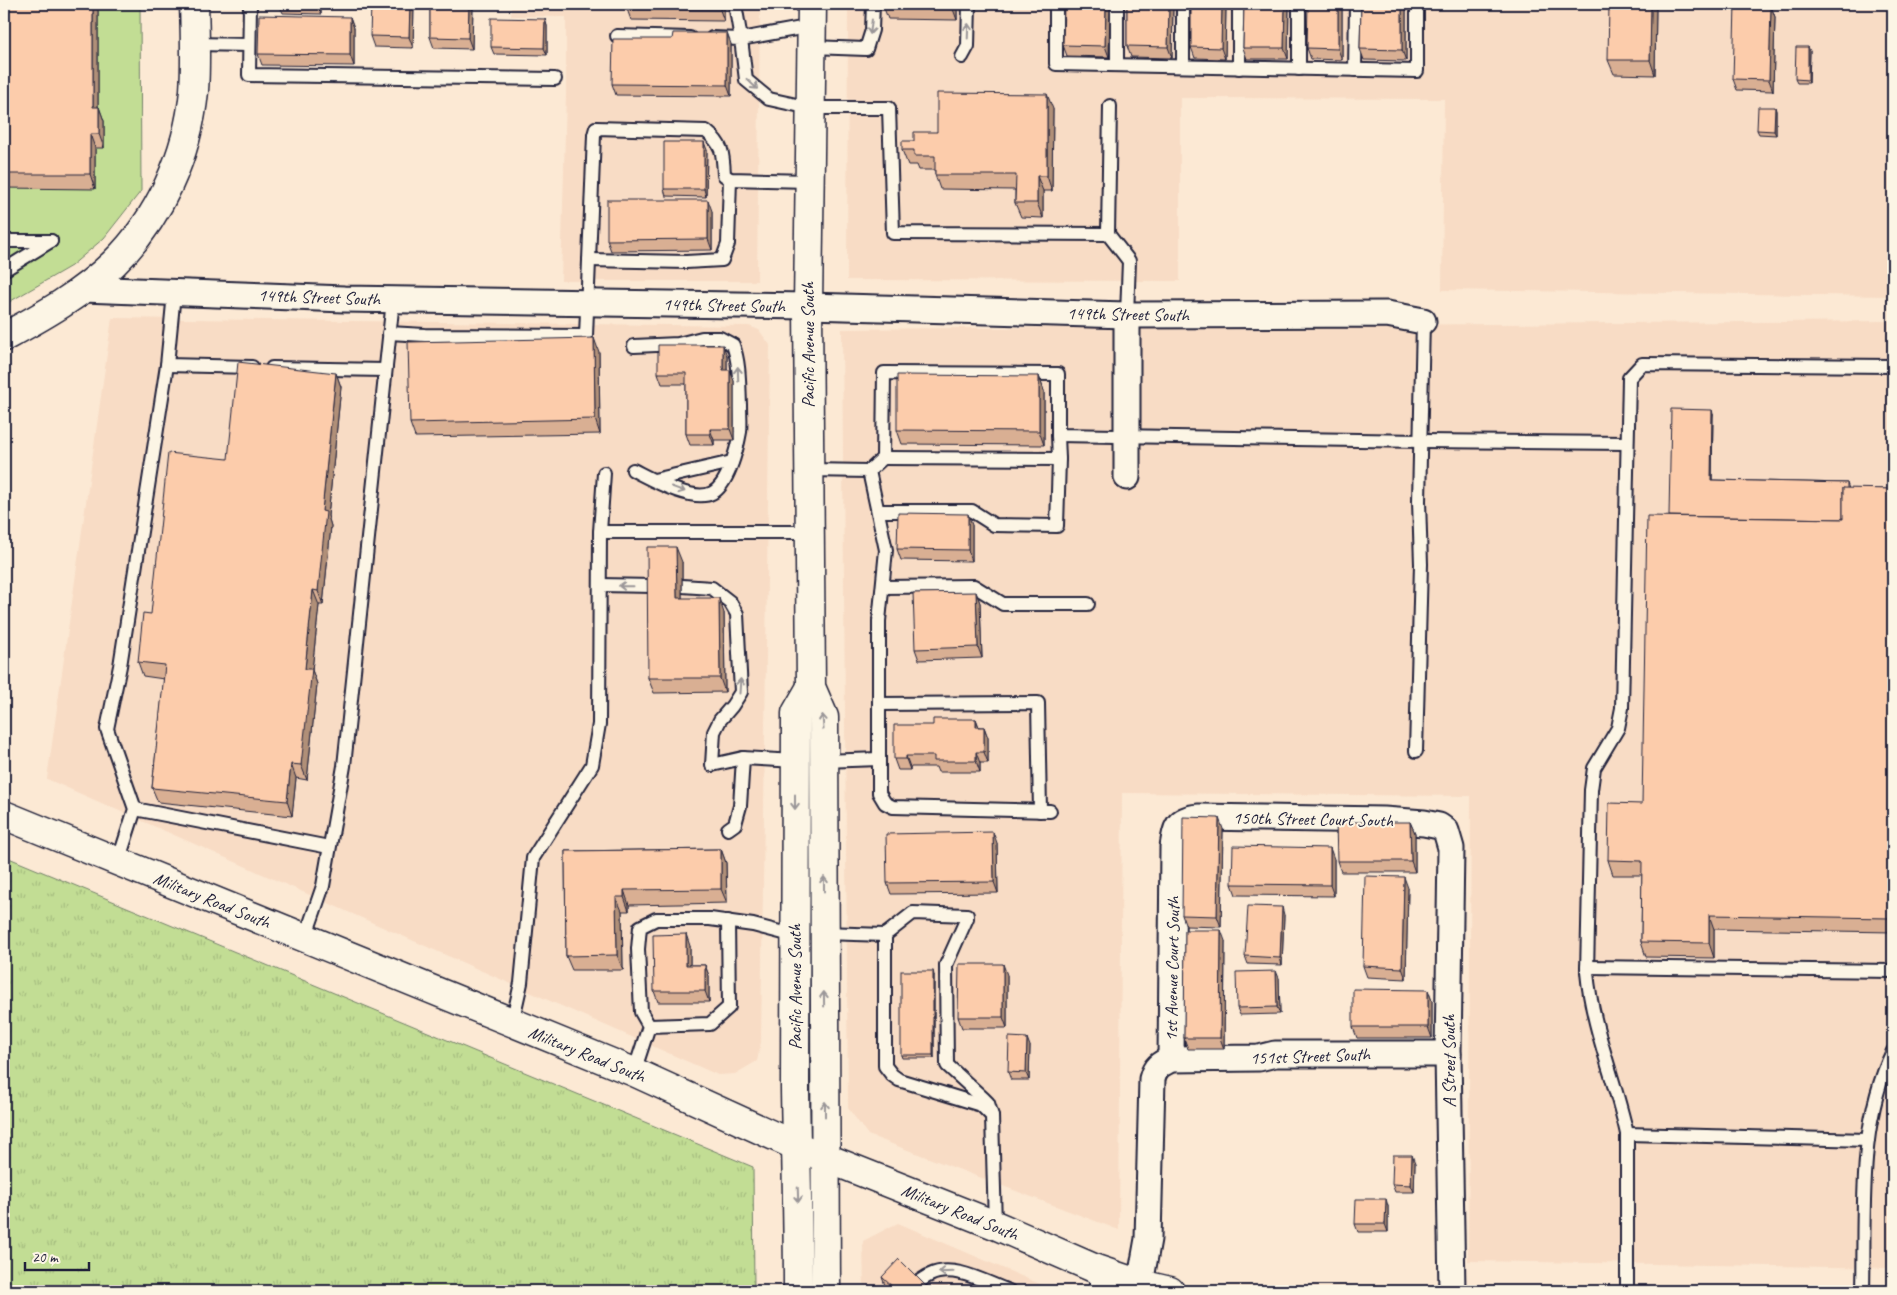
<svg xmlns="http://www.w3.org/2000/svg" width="1897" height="1295" font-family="Caveat,sans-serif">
<defs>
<pattern id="grass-tufts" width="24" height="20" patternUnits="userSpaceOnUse" patternTransform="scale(1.25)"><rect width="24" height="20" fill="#c2dd94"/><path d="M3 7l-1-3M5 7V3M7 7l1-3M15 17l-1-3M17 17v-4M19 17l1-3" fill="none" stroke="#a6bd80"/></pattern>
</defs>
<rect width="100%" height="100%" fill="#fce9d4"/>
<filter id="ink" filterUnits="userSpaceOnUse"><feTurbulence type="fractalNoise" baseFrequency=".02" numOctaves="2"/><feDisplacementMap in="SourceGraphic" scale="10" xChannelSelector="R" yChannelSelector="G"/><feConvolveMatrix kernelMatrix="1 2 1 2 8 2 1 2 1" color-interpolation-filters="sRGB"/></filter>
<g filter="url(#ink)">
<g fill="#f8dcc5">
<polygon points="511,4 760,4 757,281 561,281 566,94 566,17 511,16"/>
<polygon points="848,4 1893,4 1893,296 1442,290 1444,99 1180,98 1180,281 847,280"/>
<polygon points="112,318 749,326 759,330 770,345 761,1042 757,1061 735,1074 718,1075 47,779"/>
<polygon points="1893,321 1893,1268 1468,1261 1471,796 1122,793 1119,1230 868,1135 848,1108 842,329"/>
<polygon points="898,1223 1056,1291 864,1291 863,1241"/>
</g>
<polygon fill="url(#grass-tufts)" stroke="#728068" points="4,856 753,1167 754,1291 4,1291"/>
<polygon fill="#c2dd94" stroke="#728068" points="4,4 140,4 141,191 104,238 71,266 4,305"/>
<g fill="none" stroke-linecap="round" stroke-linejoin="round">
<defs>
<g id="lane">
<polyline points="250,4 249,75 555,79"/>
<polyline points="735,4 741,39 812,26"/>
<polyline points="1056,4 1056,64 1417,71 1417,4"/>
<polyline points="1183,4 1183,66"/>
<polyline points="617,36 690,38"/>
<polyline points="712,38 741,39 746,80 769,99 810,108 889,108 893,233 1108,234 1110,106"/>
<polyline points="195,44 249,45"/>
<polyline points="811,47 866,49 872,30 873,4"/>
<polyline points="962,57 968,46 969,4"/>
<polyline points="1117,65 1117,4"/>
<polyline points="1239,68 1239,4"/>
<polyline points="1299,69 1299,4"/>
<polyline points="1355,70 1356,4"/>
<polyline points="1108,234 1129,261 1127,315"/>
<polyline points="4,241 51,241"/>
<polyline points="589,260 686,262 722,260 728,244 730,179"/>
<polyline points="4,270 51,241"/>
<polyline points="174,293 167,365 252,367"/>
<path d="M389,333L425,335L586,336L594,135L596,128L706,131C723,145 723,153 724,175L730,179L809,181"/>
<polyline points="272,368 385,370"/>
<polyline points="883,458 1059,459 1058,435"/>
<path d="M633,470C651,479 693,503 712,493C728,485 737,449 740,432C741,423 740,414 740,405C739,385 740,364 733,345L720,338H702L678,344L634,346"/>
<polyline points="808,470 869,471 883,458 884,373 1058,374 1058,435 1421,441 1627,443"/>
<polyline points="869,471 886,550 879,621 879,793 885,803 893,807 1050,811"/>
<polyline points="654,480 732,462"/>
<polyline points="879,511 972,511 994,525 1057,526 1059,459"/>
<polyline points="600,532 808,532"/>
<polyline points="600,585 653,586"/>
<polyline points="682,586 712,588 730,602 737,614 741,692 732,706 720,720 714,732 712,765 743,758 796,761"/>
<polyline points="883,587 974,586 1003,604 1088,604"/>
<polyline points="879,704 1038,703 1040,811"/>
<polyline points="1416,751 1421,564 1419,501 1423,321"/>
<polyline points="823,761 879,759"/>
<polyline points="135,809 329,847"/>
<polyline points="728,829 735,824 740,806 743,758"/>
<polyline points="118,862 135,809 107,729 120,666 167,365"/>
<polyline points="824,933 885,935 913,913 967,915 967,918 946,965 947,1065 984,1099 988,1103 992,1116"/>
<polyline points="885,935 885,1066 892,1075 899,1080 981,1105 992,1116 995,1225"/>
<polyline points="305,938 323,886 344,766 393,300"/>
<polyline points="1587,967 1893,971"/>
<polyline points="512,1023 521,983 533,858 592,765 599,724 600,532 604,473"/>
<polyline points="649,1026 710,1024 729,1007 728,921"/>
<polyline points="634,1072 649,1026 641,1012 638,949 640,927 656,919 710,919 753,925 795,936"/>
<polyline points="1627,1134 1868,1140"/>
<polyline points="1096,1269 1096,1291"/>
<path d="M916,1283C921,1281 925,1277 930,1275C954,1263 986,1283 1009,1291"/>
<path d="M1627,1291V1134C1615,1079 1592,1028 1587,972L1591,790L1594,768L1618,728L1622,708L1629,378L1642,364L1893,366"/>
<path d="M1863,1291C1865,1211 1857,1125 1893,1051"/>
</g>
<g id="street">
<polyline points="83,289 344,299 808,306 1127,315 1387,314 1423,321"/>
<polyline points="1127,315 1127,477"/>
<path d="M1171,1059L1173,847C1176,827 1177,819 1199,817L1384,820L1424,823L1439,826L1446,831L1451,848L1448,1054L1452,1291"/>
<path d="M1140,1284L1148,1239L1152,1079C1155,1067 1160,1064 1171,1059L1259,1058L1275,1054H1448"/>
</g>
<g id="secondary">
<path d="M4,337C43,316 82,294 114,263C159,219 188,155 194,91C196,62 195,33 194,4"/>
<polyline points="4,815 634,1072 796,1146 995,1225 1096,1269 1140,1284 1170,1291"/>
</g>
<g id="primary">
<polyline points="812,4 808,306 811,687 824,717 826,1291"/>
<path d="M798,1291C798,1223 796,1156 795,1088L796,713L811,687"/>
</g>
</defs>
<use href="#lane" stroke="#22223b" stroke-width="16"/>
<use href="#street" stroke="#22223b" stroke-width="29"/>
<use href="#secondary" stroke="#22223b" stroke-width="31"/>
<use href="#primary" stroke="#22223b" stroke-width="31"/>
<use href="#lane" stroke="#fcf5e5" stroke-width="12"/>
<use href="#street" stroke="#fcf5e5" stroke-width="25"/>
<use href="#secondary" stroke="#fcf5e5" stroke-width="28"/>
<use href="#primary" stroke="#fcf5e5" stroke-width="28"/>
</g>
<g fill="#d9af93" stroke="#22223b">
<polygon points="4,4 98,4 98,107 99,107 104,121 104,148 95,148 95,189 4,188"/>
<polygon points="279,4 321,4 321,14 283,13"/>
<polygon points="414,4 413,48 374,47 370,36"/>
<polygon points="430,4 473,4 472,49 434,48 430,37"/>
<polygon points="627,4 724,4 724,21 631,20 627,9"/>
<polygon points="884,4 957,4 957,20 888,19 884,8"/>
<polygon points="1110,4 1109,57 1067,56 1063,45"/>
<polygon points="1127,4 1173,4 1172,58 1131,57 1127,46"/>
<polygon points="1226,4 1225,59 1195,58 1191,47"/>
<polygon points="1244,4 1289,4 1288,59 1247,59 1243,48"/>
<polygon points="1342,4 1342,60 1311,59 1307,48"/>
<polygon points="1361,4 1406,4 1406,61 1364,60 1360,49"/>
<polygon points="1656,4 1655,75 1614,74 1608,60"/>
<polygon points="1771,6 1775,17 1773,91 1737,90 1733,79"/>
<polygon points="350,17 354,28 354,66 262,65 258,54"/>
<polygon points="545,19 547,26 547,55 494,54 491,47"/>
<polygon points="731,44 731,96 616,95 612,84"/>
<polygon points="1810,51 1809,83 1797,83 1795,79"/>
<polygon points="1775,107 1776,111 1776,135 1759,134 1757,130"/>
<polygon points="1053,109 1052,191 1043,191 1043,218 1021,217 1015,203 1015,190 940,189 935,175 935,170 919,170 917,165 908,165 902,150 914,141 937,132"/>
<polygon points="707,150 706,197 666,196 664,189"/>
<polygon points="712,211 712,250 611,251 607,240"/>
<polygon points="599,352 600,434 415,437 410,423"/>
<polygon points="727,356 727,370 734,381 734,440 714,440 714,445 690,445 686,434 686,384 662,384 658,373"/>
<polygon points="336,373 341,387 328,516 331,526 323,605 319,605 312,670 317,684 307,780 296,778 292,816 158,802 152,788 164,679 143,676 138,662 228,459"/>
<polygon points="1039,376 1044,391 1044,445 902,444 897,430"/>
<polygon points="1713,414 1712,480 1847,483 1849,489 1893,489 1893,932 1714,929 1714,958 1646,957 1641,942 1642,875 1613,875 1608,860 1642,804"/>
<polygon points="972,525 972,561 901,560 897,549"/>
<polygon points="682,562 682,598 724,613 725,692 654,693 648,678"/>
<polygon points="976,592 980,603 982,658 919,660 915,649"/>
<polygon points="976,719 979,727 984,727 988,738 988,763 980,763 980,772 938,772 936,767 910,767 910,770 898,770 894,759 933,725"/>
<polygon points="1410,822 1415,833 1415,872 1341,872 1337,861"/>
<polygon points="1223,829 1221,927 1186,926 1182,915"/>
<polygon points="997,843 998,893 891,894 887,883"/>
<polygon points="721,849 726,863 727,903 629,905 629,911 622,911 623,970 572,970 566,956 565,851"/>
<polygon points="1334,859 1334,896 1236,895 1232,884"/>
<polygon points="1408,888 1406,979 1367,977 1363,966"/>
<polygon points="1284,915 1282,965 1248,964 1245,956"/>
<polygon points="1225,941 1224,1049 1188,1049 1184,1038"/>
<polygon points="690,946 690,965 705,965 709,976 709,1002 658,1002 654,991"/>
<polygon points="934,975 934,1058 902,1058 901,1055"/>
<polygon points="1007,975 1007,1028 962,1028 958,1017"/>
<polygon points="1279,978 1280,1014 1240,1015 1237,1008"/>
<polygon points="1428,990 1432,1001 1432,1038 1357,1038 1353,1027"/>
<polygon points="1030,1046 1029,1080 1011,1080 1008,1072"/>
<polygon points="1415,1163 1414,1192 1395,1192 1392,1184"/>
<polygon points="1388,1206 1388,1232 1358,1232 1355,1224"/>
<polygon points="882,1277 928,1288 990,1287 992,1291 889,1291 886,1288"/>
</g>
<g fill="#b08f78" stroke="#22223b">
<polygon points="93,4 98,4 98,121 93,107"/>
<polygon points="317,4 321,4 321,14"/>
<polygon points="410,4 414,4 413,48 409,37"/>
<polygon points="469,4 473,4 472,49 468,38"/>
<polygon points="720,4 724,4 724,21 720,10"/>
<polygon points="953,4 957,4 957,20 953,9"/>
<polygon points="1106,4 1110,4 1109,57 1105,46"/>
<polygon points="1169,4 1173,4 1172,58 1168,47"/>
<polygon points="1222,4 1226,4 1225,59 1221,48"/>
<polygon points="1285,4 1289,4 1288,59 1284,48"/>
<polygon points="1338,4 1342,4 1342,60 1338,49"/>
<polygon points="1402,4 1406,4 1406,61 1402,50"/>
<polygon points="1651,4 1656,4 1655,75 1650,60"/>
<polygon points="1771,6 1775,17 1773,91 1769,80"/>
<polygon points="350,17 354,28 354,66 350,55"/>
<polygon points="545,19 547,26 547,55 544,48"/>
<polygon points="727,33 731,44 731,96 727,85"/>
<polygon points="1808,47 1810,51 1809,83 1808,80"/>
<polygon points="1047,94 1053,109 1052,191 1047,176"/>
<polygon points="99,107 104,121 104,148 99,134"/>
<polygon points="1775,107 1776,111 1776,135 1774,131"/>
<polygon points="90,134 95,148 95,189 90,174"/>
<polygon points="704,142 707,150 706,197 704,189"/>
<polygon points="1037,176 1043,191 1043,218 1037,203"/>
<polygon points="708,200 712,211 712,250 708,239"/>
<polygon points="594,338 599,352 600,434 595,419"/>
<polygon points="723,345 727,356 727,381 723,370"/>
<polygon points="730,370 734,381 734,440 730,429"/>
<polygon points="336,373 341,387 328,516 331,526 323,605 318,591 322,511"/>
<polygon points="1039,376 1044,391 1044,445 1039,431"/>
<polygon points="1712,410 1713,414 1712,483 1711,480"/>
<polygon points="710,429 714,440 714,445 710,434"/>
<polygon points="968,514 972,525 972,561 968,550"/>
<polygon points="676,547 682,562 682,613 677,598"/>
<polygon points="313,590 319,605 312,670 317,684 307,780 301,765 305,669"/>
<polygon points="976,592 980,603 982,658 978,647"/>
<polygon points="719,598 724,613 725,692 720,678"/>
<polygon points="1893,668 1893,930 1889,918"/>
<polygon points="976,719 980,730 976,727"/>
<polygon points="984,727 988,738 988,763 984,752"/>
<polygon points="976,752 980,763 980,772 976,761"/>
<polygon points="906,756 910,767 910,770 906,759"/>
<polygon points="291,764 296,778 292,816 287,801"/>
<polygon points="1219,818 1223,829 1221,927 1217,916"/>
<polygon points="1410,822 1415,833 1415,872 1411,861"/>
<polygon points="993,832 997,843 998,893 994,882"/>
<polygon points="1330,848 1334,859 1334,896 1330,885"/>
<polygon points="721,849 726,863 727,903 721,889"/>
<polygon points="1404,877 1408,888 1406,979 1402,968"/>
<polygon points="624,890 629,905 629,911 624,897"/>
<polygon points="616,897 622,911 623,970 617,955"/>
<polygon points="1282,907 1284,915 1282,965 1280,958"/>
<polygon points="1709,915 1714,929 1714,958 1709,943"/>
<polygon points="1221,930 1225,941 1224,1049 1220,1038"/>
<polygon points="686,934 690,946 690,976 686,965"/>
<polygon points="1003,964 1007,975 1007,1028 1003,1017"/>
<polygon points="705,965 709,976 709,1002 705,991"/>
<polygon points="933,971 934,975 934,1058 933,1055"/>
<polygon points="1276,971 1279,978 1280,1014 1277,1007"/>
<polygon points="1428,990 1432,1001 1432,1038 1428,1027"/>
<polygon points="1027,1038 1030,1046 1029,1080 1026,1073"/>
<polygon points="1412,1155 1415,1163 1414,1192 1411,1185"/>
<polygon points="1386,1199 1388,1206 1388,1232 1385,1224"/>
</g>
<g fill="#fcccab" stroke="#22223b">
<polygon points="4,4 93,4 93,107 99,107 99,134 90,134 90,174 4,174"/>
<polygon points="371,4 410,4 409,37 370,36"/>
<polygon points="430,4 469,4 468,38 430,37"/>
<polygon points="627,4 720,4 720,10 627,9"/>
<polygon points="884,4 953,4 953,9 884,8"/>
<polygon points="1064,4 1106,4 1105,46 1063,45"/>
<polygon points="1127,4 1169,4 1168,47 1127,46"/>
<polygon points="1191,4 1222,4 1221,48 1191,47"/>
<polygon points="1244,4 1285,4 1284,48 1243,48"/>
<polygon points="1308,4 1338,4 1338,49 1307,48"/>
<polygon points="1361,4 1402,4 1402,50 1360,49"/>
<polygon points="1609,4 1651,4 1650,60 1608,60"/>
<polygon points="1735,5 1771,6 1769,80 1733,79"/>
<polygon points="259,15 350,17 350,55 258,54"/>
<polygon points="491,18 545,19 544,48 491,47"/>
<polygon points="673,33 727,33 727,85 612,84 613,39 672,39"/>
<polygon points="1796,47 1808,47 1808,80 1795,79"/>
<polygon points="937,93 1047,94 1047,176 1037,176 1037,203 1015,203 1016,175 935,175 935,156 914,156 914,150 902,150 902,141 914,141 914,132 937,132"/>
<polygon points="1758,107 1775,107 1774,131 1757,130"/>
<rect x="664" y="142" width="40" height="47"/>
<polygon points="607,200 708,200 708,239 607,240"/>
<polygon points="594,338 595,419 410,423 408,342"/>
<polygon points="658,345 723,345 723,370 730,370 730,429 710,429 710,434 686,434 686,373 658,373"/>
<polygon points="238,362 336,373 322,511 326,512 318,591 313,590 305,669 312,669 301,765 291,764 287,801 152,788 165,665 138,662 143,613 151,614 168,453 228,459"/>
<polygon points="897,375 1039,376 1039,431 897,430"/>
<polygon points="1671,409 1712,410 1711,480 1847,483 1847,489 1843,488 1843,519 1669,516"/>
<polygon points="1843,488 1893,489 1893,668 1889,918 1709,915 1709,943 1641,942 1642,861 1608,860 1609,803 1642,804 1647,516 1843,519"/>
<polygon points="898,513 968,514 968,550 897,549"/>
<polygon points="647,547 676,547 677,598 719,598 720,678 648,678"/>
<polygon points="976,592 978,647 915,649 913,593"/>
<polygon points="933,719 976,719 976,727 984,727 984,752 976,752 976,761 934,761 934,756 906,756 906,759 894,759 894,725 933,725"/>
<polygon points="1183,817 1219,818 1217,916 1182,915"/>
<polygon points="1336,822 1410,822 1411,861 1337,861"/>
<polygon points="993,832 994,882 887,883 886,834"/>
<polygon points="1233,846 1330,848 1330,885 1232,884"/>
<polygon points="721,849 721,889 624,890 624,897 616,897 617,955 566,956 565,851"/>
<polygon points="1365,876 1404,877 1402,968 1363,966"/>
<polygon points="1248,906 1282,907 1280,958 1245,956"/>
<polygon points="1185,930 1221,930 1220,1038 1184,1038"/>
<polygon points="686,934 686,965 705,965 705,991 654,991 653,935"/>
<polygon points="959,964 1003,964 1003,1017 958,1017"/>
<rect x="901" y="971" width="32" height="84"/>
<polygon points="1276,971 1277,1007 1237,1008 1236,972"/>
<polygon points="1353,989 1428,990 1428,1027 1353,1027"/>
<polygon points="1009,1037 1027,1038 1026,1073 1008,1072"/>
<polygon points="1393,1155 1412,1155 1411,1185 1392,1184"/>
<polygon points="1356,1199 1386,1199 1385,1224 1355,1224"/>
<polygon points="899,1259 928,1288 990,1287 991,1291 897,1291 882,1277"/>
</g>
<defs><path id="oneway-shaft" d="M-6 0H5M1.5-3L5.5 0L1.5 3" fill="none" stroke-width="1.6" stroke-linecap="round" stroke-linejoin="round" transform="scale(1.25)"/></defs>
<g stroke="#9a9698">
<use href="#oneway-shaft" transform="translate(871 27) rotate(97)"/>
<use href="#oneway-shaft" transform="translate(968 31) rotate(-88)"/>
<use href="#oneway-shaft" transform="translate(752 84) rotate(43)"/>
<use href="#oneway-shaft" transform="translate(738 374) rotate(-92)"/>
<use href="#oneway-shaft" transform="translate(678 489) rotate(20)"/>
<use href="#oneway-shaft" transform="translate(626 586) rotate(-179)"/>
<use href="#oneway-shaft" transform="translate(740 686) rotate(-86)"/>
<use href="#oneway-shaft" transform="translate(823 722) rotate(-94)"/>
<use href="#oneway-shaft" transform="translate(795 802) rotate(90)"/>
<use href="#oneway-shaft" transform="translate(824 884) rotate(-90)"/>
<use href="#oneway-shaft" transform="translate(824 999) rotate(-91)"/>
<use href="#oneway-shaft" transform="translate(825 1109) rotate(-90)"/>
<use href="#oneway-shaft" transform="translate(798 1195) rotate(88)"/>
<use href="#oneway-shaft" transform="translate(946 1272) rotate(178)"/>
</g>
</g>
<g text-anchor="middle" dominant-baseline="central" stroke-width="4" stroke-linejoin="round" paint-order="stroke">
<g font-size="18" fill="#22223b" stroke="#fcf5e5">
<text transform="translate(319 297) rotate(2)">149th Street South</text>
<text transform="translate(724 305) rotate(1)">149th Street South</text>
<text transform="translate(1128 314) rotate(1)">149th Street South</text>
<text transform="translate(808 345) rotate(-90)">Pacific Avenue South</text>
<text transform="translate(1313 819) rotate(1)">150th Street Court South</text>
<text transform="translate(212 900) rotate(22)">Military Road South</text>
<text transform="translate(1172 969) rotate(-89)">1st Avenue Court South</text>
<text transform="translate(795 987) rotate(-90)">Pacific Avenue South</text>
<text transform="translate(587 1054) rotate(22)">Military Road South</text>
<text transform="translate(1310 1056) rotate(-2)">151st Street South</text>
<text transform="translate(1449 1061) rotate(-90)">A Street South</text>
<text transform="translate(960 1212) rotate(22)">Military Road South</text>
</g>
</g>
<rect width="1897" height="1295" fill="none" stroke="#fcf5e5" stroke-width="20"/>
<rect x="10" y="10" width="1877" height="1275" fill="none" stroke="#22223b" stroke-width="2" filter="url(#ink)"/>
<path d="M25 1262v8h64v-8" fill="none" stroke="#22223b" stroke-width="2.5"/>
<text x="32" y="1262" font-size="15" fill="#22223b" stroke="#fcf5e5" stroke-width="4" paint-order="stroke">20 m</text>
</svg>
